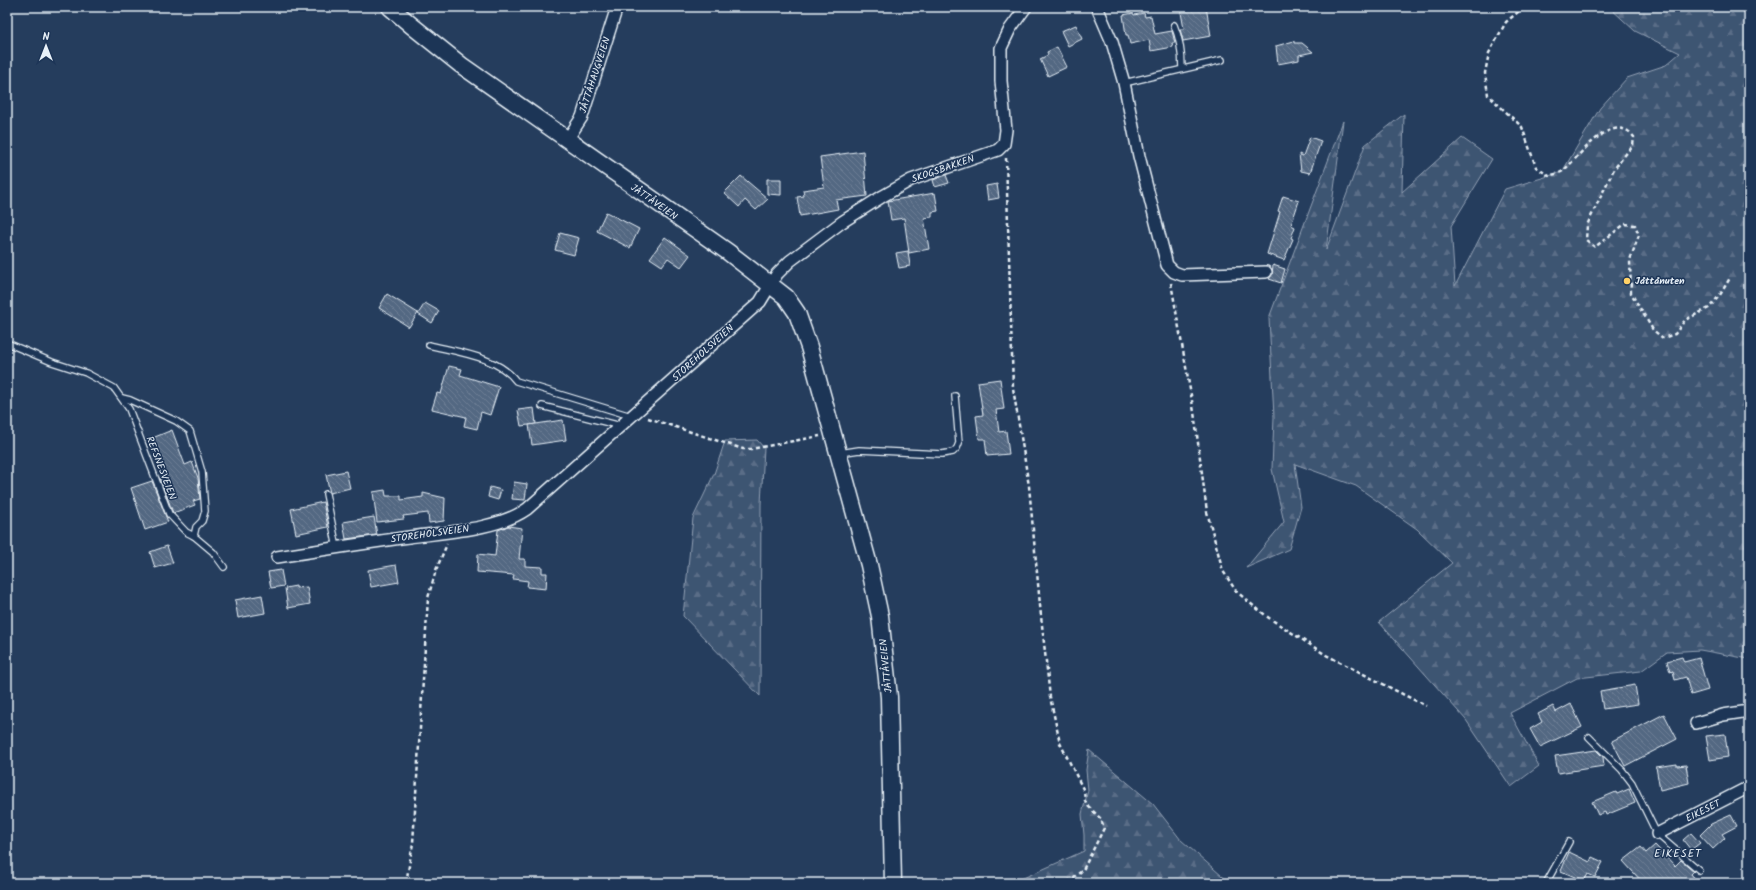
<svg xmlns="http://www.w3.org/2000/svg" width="1756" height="890" font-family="Kalam,sans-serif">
<defs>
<pattern id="forest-firs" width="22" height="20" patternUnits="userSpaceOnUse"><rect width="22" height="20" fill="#3e5472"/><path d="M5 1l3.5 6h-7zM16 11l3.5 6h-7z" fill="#5a6d87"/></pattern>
<pattern id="building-back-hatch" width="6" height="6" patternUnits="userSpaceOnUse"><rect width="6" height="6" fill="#536782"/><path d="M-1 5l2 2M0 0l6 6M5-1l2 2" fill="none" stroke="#6c7d94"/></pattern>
</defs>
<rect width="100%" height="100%" fill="#253d5d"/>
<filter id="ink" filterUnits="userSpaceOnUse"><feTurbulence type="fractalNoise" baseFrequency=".025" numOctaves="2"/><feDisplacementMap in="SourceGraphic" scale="8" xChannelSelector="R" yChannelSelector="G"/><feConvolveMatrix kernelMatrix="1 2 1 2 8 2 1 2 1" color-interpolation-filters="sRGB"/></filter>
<g filter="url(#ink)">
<g fill="url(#forest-firs)" stroke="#93a2b5">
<polygon points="1609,7 1749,7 1749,659 1700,650 1667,652 1641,671 1577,678 1510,713 1539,766 1511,787 1466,720 1379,622 1452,563 1417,529 1356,486 1295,464 1301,507 1289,549 1246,568 1284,522 1272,469 1274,417 1269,318 1343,121 1326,250 1365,145 1404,114 1402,192 1462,138 1492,159 1451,226 1455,286 1505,189 1562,172 1600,108 1627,78 1666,65 1680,53 1635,31"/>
<polygon points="757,440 764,448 761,504 760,696 683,616 693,518 714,474 725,441"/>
<polygon points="1089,750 1153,804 1181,840 1230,883 1012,883 1084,851 1084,835 1082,814 1088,790 1086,770"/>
</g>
<g fill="url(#building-back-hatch)" stroke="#e8f1f8">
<polygon points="1180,7 1206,7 1211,36 1183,41 1180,29 1184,29"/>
<polygon points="1133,13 1134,15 1144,13 1145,17 1151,16 1155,34 1172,31 1175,43 1172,43 1173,47 1151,51 1149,40 1130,44 1128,35 1126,35 1123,15"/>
<polygon points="1076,25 1082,39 1068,46 1061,31"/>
<polygon points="1294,41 1294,43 1302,43 1313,52 1299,55 1299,60 1278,64 1276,46"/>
<polygon points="1057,47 1067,67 1048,76 1040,59 1048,55 1047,52"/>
<polygon points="1310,137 1321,141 1310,173 1301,171 1299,154 1303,156"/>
<polygon points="863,151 867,196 836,200 838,209 800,216 797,197 804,196 803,190 824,187 820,157"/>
<polygon points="946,175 949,183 935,187 933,180"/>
<polygon points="741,176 768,199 756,210 745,200 739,207 724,193"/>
<polygon points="767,179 781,179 781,195 767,194"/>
<polygon points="997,184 999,198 988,200 986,186"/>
<polygon points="935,193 938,211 932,212 932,217 924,218 929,249 909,253 904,218 891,220 888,201"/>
<polygon points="1283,196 1299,201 1291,225 1295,227 1291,238 1293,239 1284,260 1267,254 1280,212 1278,211"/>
<polygon points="606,212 639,229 630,248 597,231"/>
<polygon points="560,233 579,238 574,255 555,250"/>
<polygon points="665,237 690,255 681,267 668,258 662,266 650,258"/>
<polygon points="908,251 910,266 899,268 896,253"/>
<polygon points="1273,265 1285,269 1281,283 1269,279 1272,275"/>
<polygon points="387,294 418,313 409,327 379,308"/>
<polygon points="425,303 439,311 432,323 418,314"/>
<polygon points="449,366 462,369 460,375 499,387 490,415 481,412 477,429 464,426 466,417 432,409 437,393 441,394"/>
<polygon points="1000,379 1004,409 996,410 999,432 1006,431 1009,454 987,456 985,439 979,439 976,416 983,415 978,382"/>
<polygon points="534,408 536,424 521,426 518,410"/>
<polygon points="563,420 566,440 532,445 529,425"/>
<polygon points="172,430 185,465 192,462 198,478 200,499 193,501 195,505 173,513 160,478 164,477 150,439"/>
<polygon points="346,471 350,488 330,493 326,475"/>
<polygon points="152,481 168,522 145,530 131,488"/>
<polygon points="514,482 527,484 525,500 512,499"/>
<polygon points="490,487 501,490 498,500 488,497"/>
<polygon points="385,490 386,496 401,496 401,500 423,497 423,493 445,498 444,521 429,523 428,513 403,516 404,519 377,522 373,492"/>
<polygon points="323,502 328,527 296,534 291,509"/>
<polygon points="374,517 377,535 346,539 343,522"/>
<polygon points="508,526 522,528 519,559 525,559 525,566 542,567 542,573 547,573 546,589 527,587 528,581 513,579 514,575 477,572 478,554 495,556 498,530"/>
<polygon points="167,546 173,563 155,568 150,552"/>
<polygon points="396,565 399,582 371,587 368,570"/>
<polygon points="281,570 284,586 271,588 268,572"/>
<polygon points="296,586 296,588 307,587 310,604 288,608 285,588"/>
<polygon points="262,595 265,613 238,618 235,600"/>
<polygon points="1682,657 1684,662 1699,658 1708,690 1691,695 1686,677 1675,680 1673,671 1670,672 1667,661"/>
<polygon points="1635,685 1638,704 1603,709 1600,691"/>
<polygon points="1571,704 1582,727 1540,747 1530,729 1542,722 1538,714 1553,706 1556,712"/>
<polygon points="1664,714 1677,739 1625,766 1612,741"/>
<polygon points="1725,734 1728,757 1710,760 1706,736"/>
<polygon points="1596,750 1603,757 1604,766 1558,773 1555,756"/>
<polygon points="1677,764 1677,766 1686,765 1689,783 1660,790 1656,767"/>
<polygon points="1629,789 1635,803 1606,815 1605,812 1598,815 1592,802 1616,792 1617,794"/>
<polygon points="1731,815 1737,826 1722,834 1725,838 1713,849 1700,835 1711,824"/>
<polygon points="1691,833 1700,843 1691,850 1683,840"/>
<polygon points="1655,845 1675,866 1681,860 1694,871 1691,874 1699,883 1643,883 1623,861 1641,847 1646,853"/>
<polygon points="1569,852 1590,862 1592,857 1603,862 1595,877 1588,874 1584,881 1561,871"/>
</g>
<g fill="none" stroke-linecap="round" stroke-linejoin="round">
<defs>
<g id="lane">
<path d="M1174,25C1180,39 1182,54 1182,69"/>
<polyline points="1124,83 1222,60"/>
<polyline points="7,343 52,362 86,373 114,388 129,409 169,514 186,532 194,536 213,552 224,567"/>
<path d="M429,345C457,352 499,357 516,381L631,416"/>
<polyline points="122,398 130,400 176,421 190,431 202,472 205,511 202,521 196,527 194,536"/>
<polyline points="542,406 621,426"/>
<polyline points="840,453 859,450 942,454 953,452 957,448 959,443 955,396"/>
<polyline points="326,494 337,548"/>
<polyline points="1589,737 1622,770 1632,783 1657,834 1699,870"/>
<polyline points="1546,883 1569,842"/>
</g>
<g id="street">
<polyline points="1097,7 1112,42 1124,83 1139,156 1167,265 1174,272 1182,275 1266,272"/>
<polyline points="567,140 582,117 617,7"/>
<path d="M277,557C321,550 365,543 409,537C445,532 497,530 527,509L760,302L777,274L790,261L842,222L883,196L911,180L998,150L1004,144L1006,130L1001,81V48L1010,29L1026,7"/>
<polyline points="1696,723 1723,715 1749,711"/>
<polyline points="1657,834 1749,787"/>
</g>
<polyline id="secondary" points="390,7 411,25 461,65 728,252 786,297 797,313 809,347 869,565 880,616 889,697 893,883"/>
</defs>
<use href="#lane" stroke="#e8f1f8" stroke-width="8"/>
<use href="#street" stroke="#e8f1f8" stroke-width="14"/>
<use href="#secondary" stroke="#e8f1f8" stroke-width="19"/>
<g stroke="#e8f1f8" stroke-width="2.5" stroke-dasharray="4 3" stroke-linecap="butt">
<path d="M1524,7L1506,22L1489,53L1485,73L1488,95L1522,127L1536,167L1549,176C1553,174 1559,174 1563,171C1577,159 1606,118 1628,131C1630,132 1633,136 1634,137L1633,145L1614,169L1587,225L1586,240L1595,247L1625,224L1635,225L1639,235L1630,260L1631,293L1653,330L1663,338L1675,334L1685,320L1709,308L1720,295L1730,278"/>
<polyline points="1006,158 1013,388 1029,486 1041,616 1050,697 1060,743 1084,791 1085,801 1087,805 1101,819 1104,828 1083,870 1066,883"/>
<polyline points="1171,283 1194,412 1207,512 1223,571 1236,591 1250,603 1269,618 1326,655 1426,706"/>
<polyline points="648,418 743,449 751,449 820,436"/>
<polyline points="406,883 413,843 428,598 436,570 447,544"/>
</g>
<use href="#lane" stroke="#1d3557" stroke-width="5.5"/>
<use href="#street" stroke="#1d3557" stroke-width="11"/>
<use href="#secondary" stroke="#1d3557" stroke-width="16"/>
</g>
</g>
<circle fill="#ffd166" stroke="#1d3557" stroke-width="1.5" cx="1627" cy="281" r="4"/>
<g text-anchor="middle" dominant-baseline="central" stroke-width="3" stroke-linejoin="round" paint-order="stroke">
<g font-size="10" fill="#e8f1f8" stroke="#1d3557">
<text transform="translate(595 75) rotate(-72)">JÅTTÅHAUGVEIEN</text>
<text transform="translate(943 169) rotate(-19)">SKOGSBAKKEN</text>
<text transform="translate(654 202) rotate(35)">JÅTTÅVEIEN</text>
<text transform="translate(703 353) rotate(-42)">STOREHOLSVEIEN</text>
<text transform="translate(161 468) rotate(69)">REFSNESVEIEN</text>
<text transform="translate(430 534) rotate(-8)">STOREHOLSVEIEN</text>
<text transform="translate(886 666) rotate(-96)">JÅTTÅVEIEN</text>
<text transform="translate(1703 811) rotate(-27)">EIKESET</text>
</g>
<g font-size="10" font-weight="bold" fill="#e8f1f8" stroke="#1d3557" text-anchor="start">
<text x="1635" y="281">Jåttånuten</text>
</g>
<g font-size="11" letter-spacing="1" fill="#e8f1f8" stroke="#1d3557">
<text x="1678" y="854">EIKESET</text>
</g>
</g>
<rect width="1756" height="890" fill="none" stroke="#1d3557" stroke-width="24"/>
<rect x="12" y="12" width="1732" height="866" fill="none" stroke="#e8f1f8" stroke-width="1.5" filter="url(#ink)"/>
<g transform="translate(46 46)" stroke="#1d3557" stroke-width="3" paint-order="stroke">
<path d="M0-3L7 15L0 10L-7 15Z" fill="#e8f1f8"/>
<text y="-6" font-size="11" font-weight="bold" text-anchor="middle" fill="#e8f1f8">N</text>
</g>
</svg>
